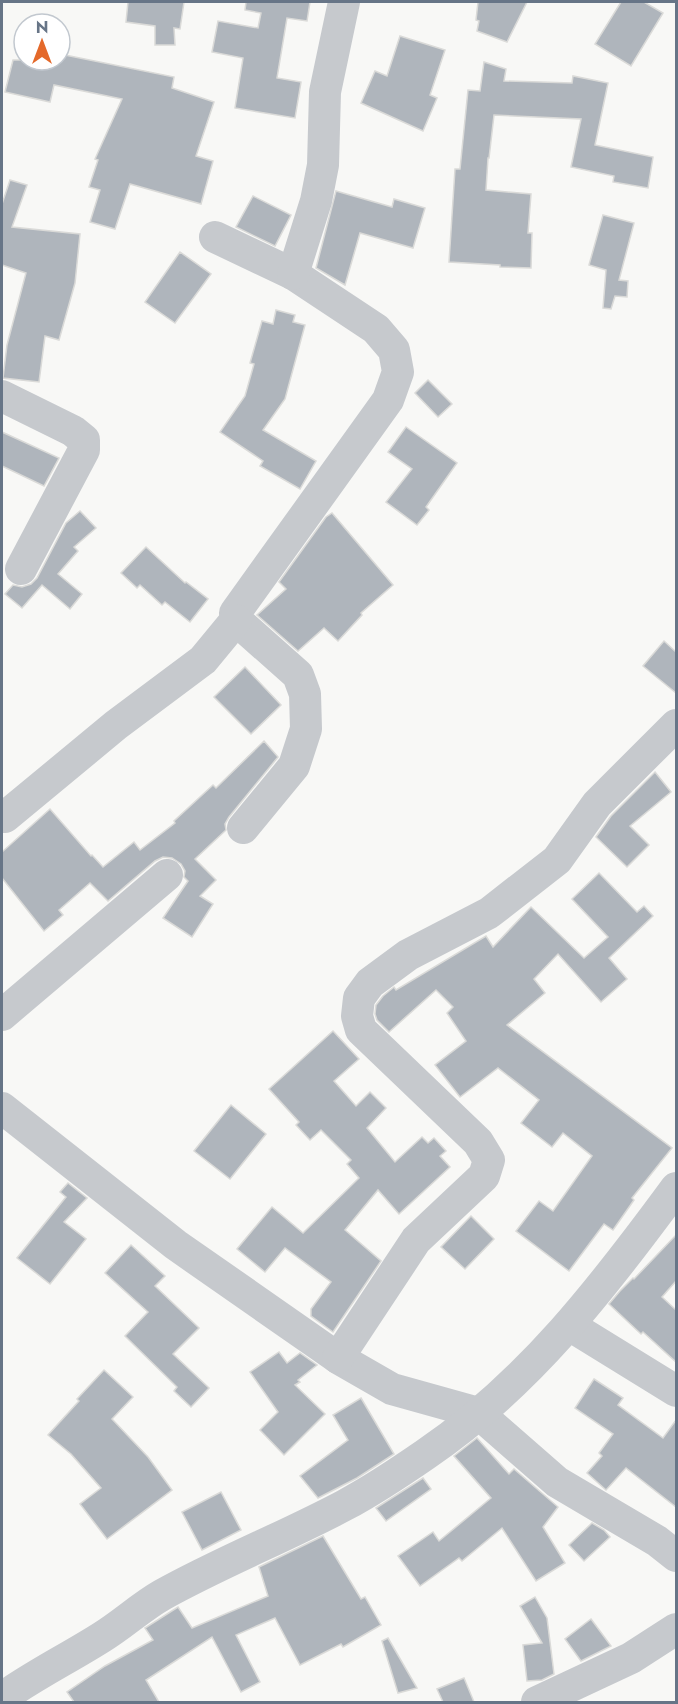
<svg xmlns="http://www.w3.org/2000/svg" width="678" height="1704" font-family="Jost,sans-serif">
<rect width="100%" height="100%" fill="#f8f8f6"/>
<g fill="#afb5bc" stroke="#dadad8" stroke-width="1.5">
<polygon points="128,2 184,2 180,29 174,28 175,45 155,45 155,26 126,22"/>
<polygon points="246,2 310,2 307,21 287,18 277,78 301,82 295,118 235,108 243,58 212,52 218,21 258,28 261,13 245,10"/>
<polygon points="478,2 527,2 507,42 477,31 479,21 476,20"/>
<polygon points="621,2 644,2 663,13 631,66 595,44"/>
<polygon points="400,36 445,50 430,95 437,98 423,131 361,103 375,71 387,76"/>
<polygon points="60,54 174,77 172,88 214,102 196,156 213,161 201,204 130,184 115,229 90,222 100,190 89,187 98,160 95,159 122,99 54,85 50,102 5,92 13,60 60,60"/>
<polygon points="484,62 506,69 504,81 572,83 573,76 608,83 595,145 653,157 648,188 613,182 614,176 571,167 581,119 494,115 489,158 488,158 486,190 531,194 528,233 532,233 531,268 500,267 500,265 449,262 455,169 460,169 468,90 480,91"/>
<polygon points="10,180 27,185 12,227 80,234 75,283 59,340 45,336 39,382 3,378 7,345 26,273 2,265 2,204"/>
<polygon points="336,191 392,207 394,199 425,208 413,248 360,233 345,285 316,268"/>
<polygon points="253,196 291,215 275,246 236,227"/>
<polygon points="603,215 634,223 619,280 628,281 627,297 615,296 611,309 603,308 606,270 589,265"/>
<polygon points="180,252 211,274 175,323 145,302"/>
<polygon points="276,310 295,315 293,322 305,325 285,399 263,430 316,461 300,489 260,466 263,461 220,432 245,396 254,364 250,363 262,321 273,324"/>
<polygon points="428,380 452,404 438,417 415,393"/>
<polygon points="406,427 457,463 426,507 429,510 417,525 386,502 412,469 388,452"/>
<polygon points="2,432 59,458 44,486 2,466"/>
<polygon points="80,511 96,528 74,547 78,551 58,574 82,594 70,609 42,585 22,608 5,594 13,585 22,587 31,584 37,578 66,523"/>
<polygon points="332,513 393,585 361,613 362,615 338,641 324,628 298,651 257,615 286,589 279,582 326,517"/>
<polygon points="146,547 185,583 186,582 208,599 190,622 165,602 162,605 140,585 137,588 121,573"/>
<polygon points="664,641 676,652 676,693 643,666"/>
<polygon points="245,667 281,705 251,734 214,697"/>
<polygon points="264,741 278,757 229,817 225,824 226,830 195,859 216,880 200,896 213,904 192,937 163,918 188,881 184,877 185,871 181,864 172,858 163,857 155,861 108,901 90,883 59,910 63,915 44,931 2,878 2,852 50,809 91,856 92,855 103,867 134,842 140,850 175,823 174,821 213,785 216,788"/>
<polygon points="655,772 671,792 630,826 649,845 627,867 596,837 611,816"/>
<polygon points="599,873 637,912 644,906 653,916 609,958 627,979 601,1002 558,954 534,979 545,993 507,1025 672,1148 632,1198 634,1200 613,1230 604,1224 569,1271 516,1231 539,1201 553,1211 592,1156 563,1133 552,1147 521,1123 539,1100 498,1068 460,1097 435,1065 466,1041 447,1013 453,1007 436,990 389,1032 377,1020 375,1014 376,1005 383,996 394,987 396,990 486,936 493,947 531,907 584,958 608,937 572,899"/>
<polygon points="333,1031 359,1059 334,1081 356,1106 370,1092 386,1108 367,1128 395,1162 422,1137 428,1143 434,1138 446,1151 440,1156 450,1167 399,1214 378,1190 345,1230 381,1261 333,1332 311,1316 311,1309 331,1282 285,1248 265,1272 237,1249 272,1207 303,1233 359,1178 347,1164 351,1160 321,1130 310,1140 296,1125 299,1122 269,1089"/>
<polygon points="231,1105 266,1134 230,1179 194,1151"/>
<polygon points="68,1183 87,1198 64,1222 86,1239 50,1284 17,1258 66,1197 60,1192"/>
<polygon points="471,1216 494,1239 465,1269 441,1247"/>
<polygon points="676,1235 676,1281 662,1297 676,1310 676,1362 643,1332 641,1334 609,1304 620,1291 633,1278 634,1279"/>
<polygon points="131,1245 165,1276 155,1286 199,1328 173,1354 209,1388 191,1407 174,1391 177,1387 125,1336 148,1312 105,1273"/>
<polygon points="279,1352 287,1363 300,1353 317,1365 298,1380 300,1382 295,1385 325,1414 284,1455 260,1430 278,1412 250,1372"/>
<polygon points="104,1370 133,1397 112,1419 148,1457 172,1490 107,1539 80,1504 101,1488 71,1454 48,1435 79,1401 77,1399"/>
<polygon points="594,1379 623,1398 618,1405 663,1438 676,1420 676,1507 626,1468 606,1490 587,1473 602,1456 599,1453 613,1434 575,1408"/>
<polygon points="361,1398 394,1454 357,1478 318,1498 300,1476 348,1440 333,1415"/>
<polygon points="477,1438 509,1474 514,1469 558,1507 543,1527 565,1563 536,1581 502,1528 462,1561 459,1558 420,1586 398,1556 433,1532 439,1541 491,1498 454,1456"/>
<polygon points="423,1478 431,1489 386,1521 376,1508"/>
<polygon points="221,1492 241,1530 202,1550 182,1512"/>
<polygon points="592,1523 604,1530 610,1537 584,1561 569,1545"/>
<polygon points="323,1536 361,1599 365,1597 381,1625 343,1647 341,1644 300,1665 275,1618 236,1635 260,1682 241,1692 212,1637 146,1680 159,1702 74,1702 67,1692 105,1666 153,1640 145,1628 178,1607 192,1628 268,1596 259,1567"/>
<polygon points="535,1597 547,1618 554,1674 542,1680 527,1681 523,1645 542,1643 520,1606"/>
<polygon points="591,1619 611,1646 581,1661 565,1639"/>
<polygon points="388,1638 417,1688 398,1693 382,1641"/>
<polygon points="464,1678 474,1702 443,1702 437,1689"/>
</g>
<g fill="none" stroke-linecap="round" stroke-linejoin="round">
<g stroke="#c6c9cd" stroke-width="32">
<polyline points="215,237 293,274 376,329 394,350 398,372 388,400 235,613 236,620 298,675 305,694 306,729 294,766 243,828"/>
<polyline points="293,274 316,201 323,165 325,92 344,2"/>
<polyline points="2,396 73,431 84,440 84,450 21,569"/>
<polyline points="5,817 116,725 203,660 236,620"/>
<polyline points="2,1015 167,875"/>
<polyline points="2,1108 176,1245 338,1358 392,1389 478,1413 557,1482 657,1541 676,1556"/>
<polyline points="569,1325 676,1391"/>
<polyline points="338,1358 416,1240 484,1176 489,1160 478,1142 361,1030 357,1016 359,998 370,983 408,955 489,913 557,860 597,804 676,725"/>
<path d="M2,1698C34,1675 69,1658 102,1637C123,1624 141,1607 162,1595C221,1562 285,1537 345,1505C373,1490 400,1472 426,1454C528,1385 604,1286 676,1188"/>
<polyline points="537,1702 631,1658 676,1629"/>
</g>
</g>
<rect width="678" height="1704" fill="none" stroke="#677587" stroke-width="6"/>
<g transform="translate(42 42)"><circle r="28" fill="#ffffff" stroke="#c2c8cf" stroke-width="1.5"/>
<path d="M0-4.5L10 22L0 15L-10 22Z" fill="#e4692a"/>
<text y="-9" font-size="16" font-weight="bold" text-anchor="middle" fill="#677587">N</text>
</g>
</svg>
